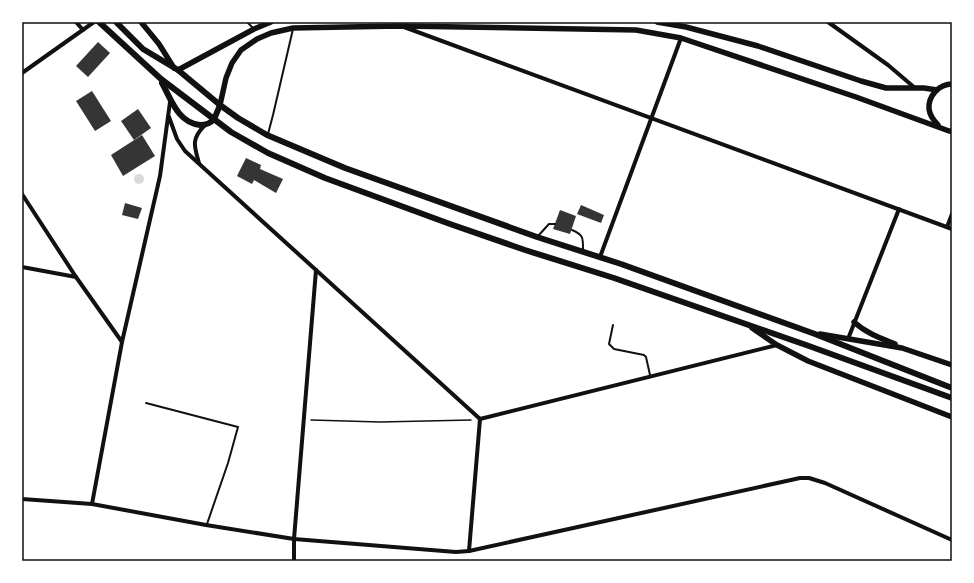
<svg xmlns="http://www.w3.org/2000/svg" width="974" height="583" font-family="'PT Sans Narrow',sans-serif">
<rect width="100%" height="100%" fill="#fff"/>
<circle fill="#d9d9d9" cx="139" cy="179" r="5"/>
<g fill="#353535">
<polygon points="98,42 110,53 88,77 76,66"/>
<polygon points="92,91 111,121 95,131 76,101"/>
<polygon points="138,109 151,128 134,140 121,121"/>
<polygon points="142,135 155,156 123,176 111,155"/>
<polygon points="246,158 261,165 260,169 283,179 276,193 254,180 252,184 237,176"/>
<polygon points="125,203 142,208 138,219 122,215"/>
<polygon points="581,205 604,215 601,223 577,214"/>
<polygon points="560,210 576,216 570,234 553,229"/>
</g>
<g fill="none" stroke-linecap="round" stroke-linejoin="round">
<polyline stroke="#111" stroke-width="1.5" points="311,420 380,422 471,420"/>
<g stroke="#111" stroke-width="2">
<polyline points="247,22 253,28"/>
<polyline points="268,134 273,115 293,29"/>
<path d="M572,230C584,235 583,238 583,251"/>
<polyline points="538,236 549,224 555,224"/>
<polyline points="613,325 609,344 614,349 644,355 646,357 650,375"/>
<polyline points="146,403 238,427 228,463 207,524"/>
</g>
<g stroke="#111" stroke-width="4">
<polyline points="76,22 83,30"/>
<polyline points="828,22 888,65 915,88"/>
<polyline points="404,27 952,229"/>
<polyline points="22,73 94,22"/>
<polyline points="169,117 177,139 185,151 480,419 777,345"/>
<path d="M199,163C194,146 191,139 205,125"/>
<polyline points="22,194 76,277 122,342"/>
<polyline points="947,227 952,214"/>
<polyline points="600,257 681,38"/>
<polyline points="22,267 76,277"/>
<polyline points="848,339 899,209"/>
<polyline points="22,499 92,504 206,525 294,539 456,552 469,551 800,478 809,478 825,483 952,540"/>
<polyline points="92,504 122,342 160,176 170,102"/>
<polyline points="469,551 480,419"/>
<polyline points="294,561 294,539 316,270"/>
</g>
<g stroke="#111" stroke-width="5.5">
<polyline points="141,22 159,44 174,68"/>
<polyline points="657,22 686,27 758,46 861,81 886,88 924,88 937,90"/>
<polyline points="178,70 254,29 271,22"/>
<polyline points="220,105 226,78 232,63 241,50 257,39 271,33 293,28 400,26 636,30 681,38 856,97 949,131 952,131"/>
<path d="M938,125C934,121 930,116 929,109C928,96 939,84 952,84"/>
<path d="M854,322C866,333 880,338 895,344"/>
<polyline points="752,328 777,345 808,361 952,417"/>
<polyline points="820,334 902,348 952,365"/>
</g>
<g stroke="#111" stroke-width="6">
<polyline points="99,22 161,79 231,132 268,153 325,178 450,224 525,250 614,278 809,346 952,398"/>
<polyline points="116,22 143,49 178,70 220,105 238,118 267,135 345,168 537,237 621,264 815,334 952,388"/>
<path d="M162,83C171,99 178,123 200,125C205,125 210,124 214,119C216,115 218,110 220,105"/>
</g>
</g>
<rect width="974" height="583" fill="none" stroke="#ffffff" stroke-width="46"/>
<rect x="23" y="23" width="928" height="537" fill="none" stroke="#111" stroke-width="1.5"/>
</svg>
